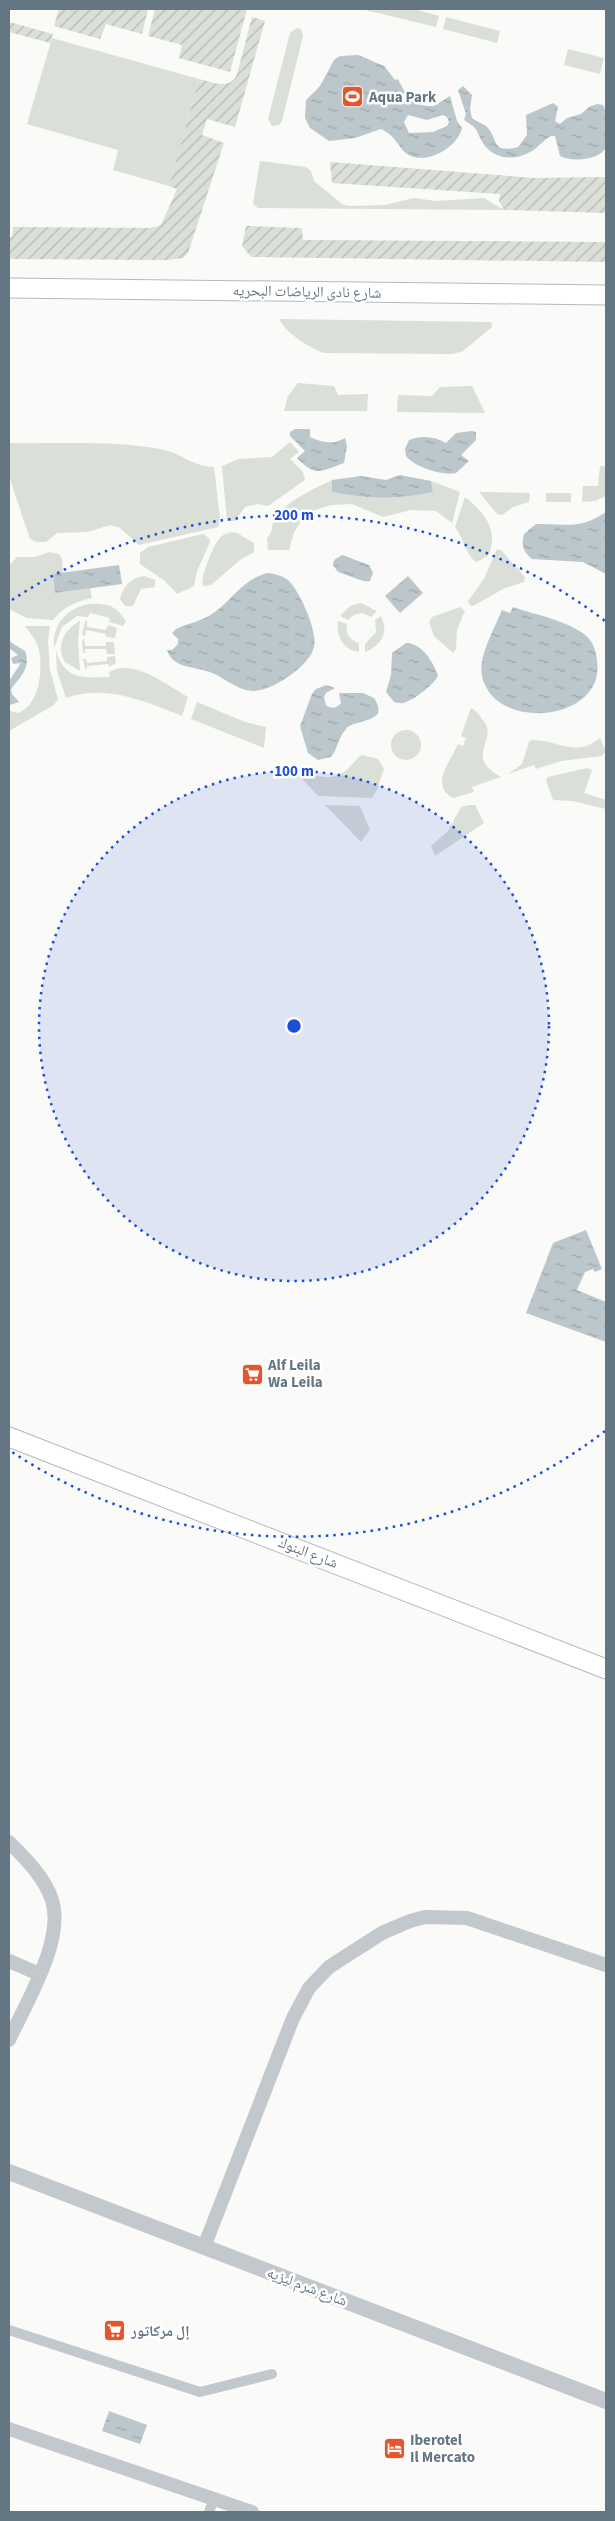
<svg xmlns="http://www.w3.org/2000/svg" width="615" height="2521" font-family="'Source Sans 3','Noto Naskh Arabic',sans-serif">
<defs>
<pattern id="garden-furrows" width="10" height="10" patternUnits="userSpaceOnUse" patternTransform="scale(1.25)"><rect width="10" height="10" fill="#dadfd7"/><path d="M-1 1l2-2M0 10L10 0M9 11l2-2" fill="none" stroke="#b4b9b4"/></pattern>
<pattern id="water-ripples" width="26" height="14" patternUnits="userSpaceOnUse" patternTransform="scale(1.25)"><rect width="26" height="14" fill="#bbc7cb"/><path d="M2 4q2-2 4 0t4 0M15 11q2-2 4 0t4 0" fill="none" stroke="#9ca6aa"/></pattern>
</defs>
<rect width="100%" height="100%" fill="#fafaf8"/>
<g fill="#dadfd7">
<polygon points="361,9 414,9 439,16 436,27"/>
<polygon points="446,17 500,31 497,43 443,29"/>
<polygon points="297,28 301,29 303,36 282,121 279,125 272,126 268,119 290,33"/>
<polygon points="52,38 199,79 169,186 113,170 118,150 27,124"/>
<polygon points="568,49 604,58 600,74 564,65"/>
<polygon points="260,161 306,167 311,171 314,181 342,204 349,206 385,205 414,198 436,201 484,198 504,210 258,208 253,204"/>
<path d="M279,319L491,322L492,327L463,351L453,354L324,353C309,348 286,333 279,319Z"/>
<polygon points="298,383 334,386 338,395 368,394 367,411 284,411 288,396"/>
<polygon points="472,386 485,413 397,412 398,395 432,396 440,387"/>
<polygon points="290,442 299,452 290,459 303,472 305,480 268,506 258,504 245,507 235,521 227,521 222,466 239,459 272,457"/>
<path d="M9,443C58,444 111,440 160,449C180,452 193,467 214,467L220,518L218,527L139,545L120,528L110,525L88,532L57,533L46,542H37L30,539L9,476Z"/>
<polygon points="600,466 606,466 606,496 595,501 582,502 583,486 598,486"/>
<path d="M332,480V492C367,499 398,500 433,492L431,481L460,492L452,523L436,511L411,510L383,517L352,504L331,505L315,510L303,519L294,532L289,550H268L267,538C274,531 271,524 275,517C287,501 315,488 332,480Z"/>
<polygon points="479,492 530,493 529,502 513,507 502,515 497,514"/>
<rect x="546" y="493" width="25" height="9"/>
<path d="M465,497C484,512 500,531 488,556L476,562C466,555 463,537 455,527Z"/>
<path d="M231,532L237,533L254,543V552L240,560L211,585L203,586C200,578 213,545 220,538C223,534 227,534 231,532Z"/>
<polygon points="203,534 209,538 210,542 197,571 194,586 177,594 165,581 140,564 140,553 148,547"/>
<polygon points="497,549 501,550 525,577 524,582 505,588 473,606 470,605 468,601 484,579"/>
<path d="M49,552L59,554L62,559L63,573L53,574L56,593L90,588L92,598C75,602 63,607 53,620L27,618L9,609V566L17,557H35Z"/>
<path d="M144,576L155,580V587L141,589L133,606H125L120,599C123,586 131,578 144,576Z"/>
<path d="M361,603L377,611L371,617C362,611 356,612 348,620L340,616L350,606Z"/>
<path d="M89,604C108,603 115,605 126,621L123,626L109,622L110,618L90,613L88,617L77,616L62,627L54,648C52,624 66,609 89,604Z"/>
<polygon points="460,607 465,611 457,629 456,649 453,653 434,636 429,622 432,617"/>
<path d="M381,616C389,633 382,645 365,652V644L376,632L375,620Z"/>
<path d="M80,621L78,641L80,671L65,662C55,645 65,629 80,621Z"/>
<polygon points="85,621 87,621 87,627 106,630 108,625 117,628 115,638 106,637 106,634 86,630 85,636 82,635"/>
<path d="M338,621L347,624C345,634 350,640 359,643V652C343,650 336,636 338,621Z"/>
<path d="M25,626H50L48,641L50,670L58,699L54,705L9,731L10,711L18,713C40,705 43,669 39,650C37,641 30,633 25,626Z"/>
<polygon points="84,639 85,646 106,646 106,642 114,642 115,654 107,654 106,649 85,649 85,653 83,653 82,640"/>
<path d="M56,650C64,680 84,678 110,677L109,672C134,658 166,685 188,697L182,716C144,701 107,684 66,698L57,671Z"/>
<polygon points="115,656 116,663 109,667 108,664 87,666 86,671 83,659 86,659 87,663 107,661 107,657"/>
<polygon points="197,702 245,722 266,727 264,748 191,719"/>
<path d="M471,708C476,710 479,714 482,719C501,740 462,756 501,777L472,787L474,792L453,798C429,784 451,761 458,744L463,746L466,738L461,736Z"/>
<circle cx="406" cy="745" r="15"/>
<path d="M600,738L606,751L602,756L561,761L536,769L534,765L508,774L522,764L529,742L532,740C558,740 576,758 600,738Z"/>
<path d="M362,755L378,759L384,769L377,790L372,798L318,796L293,769C309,773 329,783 344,772C351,767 355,760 362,755Z"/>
<polygon points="587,768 592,770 584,793 606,800 606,809 573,801 553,800 546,780 548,777"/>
<polygon points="325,805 360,806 370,830 361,842"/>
<polygon points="470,805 475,805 484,823 435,856 431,846 448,831 461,807"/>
</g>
<g fill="url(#garden-furrows)">
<polygon points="59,9 148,9 142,34 106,24 100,39 54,26"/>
<polygon points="155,9 247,9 230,72 179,58 182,45 148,36"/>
<path d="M252,17L265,21L235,127L207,119L202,135L224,143L188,253L183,258L168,260L9,259V237H12L13,227L151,228L161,225L177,189L169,186L199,79C213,82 230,91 237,74Z"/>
<polygon points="9,22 53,34 50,43 9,32"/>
<polygon points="330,162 535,178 606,177 606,213 504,210 499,201 500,194 332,183"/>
<polygon points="246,226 302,228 303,240 606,242 606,262 251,257 242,246"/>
</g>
<g fill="url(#water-ripples)" fill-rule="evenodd">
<path d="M358,55L384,66L395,80L398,79C406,96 413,107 434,106L450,96L457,121L462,128C458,147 427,165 409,155C398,149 398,137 381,129L355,138L329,141L310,128L305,118L306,100L320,86L334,60L340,56ZM408,115L427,120L443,115L447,117L449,122L447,126L433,132L409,133L404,122Z"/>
<path d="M463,86L472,95L470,109L472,118C477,122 482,123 486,126C499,138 490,154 518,147L527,135L526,115L553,103L558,107L555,121L560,124L567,118L581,114L589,107L597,104L603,105C607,110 609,141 606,147C600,161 571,162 560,156L555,136H551C545,139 541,144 536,148C520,161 495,162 483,143C475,129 480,130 464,120L466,114L458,90Z"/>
<path d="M295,429H310V437C324,443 332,445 345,438L347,446L344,463C321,471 316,478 297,458L305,451L290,436V432Z"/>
<path d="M472,431L476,432V440L461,455L469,461L456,473C443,476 414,467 406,456L405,449L409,440C421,435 435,436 446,443L456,433Z"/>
<path d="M400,475L431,481L433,492C398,500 367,499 332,492V480L361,476L386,480Z"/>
<path d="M606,512V574L583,562L532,559C523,552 521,544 524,534L536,524C567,523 577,531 606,512Z"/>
<path d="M342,555L369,565L373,573L370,581C362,583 347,574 338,572L333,565L334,560Z"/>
<polygon points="119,565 122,584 55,593 53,574"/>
<path d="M268,573C276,574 283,576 289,581C300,592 318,632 314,647C310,666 271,692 252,691C236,690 223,676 207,671C191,666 173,668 167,650H172L178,644V639L172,633L176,629C186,624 198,622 209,616C231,603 241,579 268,573Z"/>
<polygon points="408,576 423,593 400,613 385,596"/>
<path d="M513,607C536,615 565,620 584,634C593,641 596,650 597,661C606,722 494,733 482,676C478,656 495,628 502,610L510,613Z"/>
<path d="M9,641L25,651C31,668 21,676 11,689L12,694L19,702L10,705L9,681L21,663L13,664L11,658L18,655L9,648Z"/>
<path d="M406,643C422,644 432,660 438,675C436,683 415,699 406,702C402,704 398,703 394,702L386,692L391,675L392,653Z"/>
<path d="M326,685L335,688L326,693L324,697L326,705C331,709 336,709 341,703L339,693H363L374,698C391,724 355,718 346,729C338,737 338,749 331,757L318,760L308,753L300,726L312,694L316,689Z"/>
<polygon points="586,1230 602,1269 595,1272 593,1269 585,1272 577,1290 606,1302 606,1342 526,1313 553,1243"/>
<polygon points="109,2411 147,2425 140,2444 102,2431"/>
</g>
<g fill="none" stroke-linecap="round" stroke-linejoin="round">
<defs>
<g id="secondary">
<polyline points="9,288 606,295"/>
<polyline points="9,1437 606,1669"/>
</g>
</defs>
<use href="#secondary" stroke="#b3babf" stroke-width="21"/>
<g stroke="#c3c8cc" stroke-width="10">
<polyline points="9,2330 200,2392 272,2374"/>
<polyline points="209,2512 214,2499"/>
</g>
<g stroke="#c3c8cc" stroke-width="14">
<path d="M9,1842C25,1858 45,1878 52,1900C65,1940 26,2003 9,2040"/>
<polyline points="9,1961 39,1974"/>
<polyline points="204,2247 293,2018 309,1988 329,1967 382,1933 410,1921 425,1917 467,1918 606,1965"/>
<polyline points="9,2429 252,2512"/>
</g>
<polyline stroke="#c3c8cc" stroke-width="16" points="9,2172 606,2401"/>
<use href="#secondary" stroke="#fff" stroke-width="19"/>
</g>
<circle cx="294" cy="1026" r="255" fill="#1d4ed8" fill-opacity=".12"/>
<g fill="none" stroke="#1d4ed8" stroke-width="2.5" stroke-dasharray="2.5 5">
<circle cx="294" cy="1026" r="255"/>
<path d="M605 1431A511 511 0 0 1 12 1452M12 600A511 511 0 0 1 605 621"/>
</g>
<defs>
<symbol id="stadium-square" viewBox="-11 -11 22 22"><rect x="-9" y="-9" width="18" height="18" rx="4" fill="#e4572e" stroke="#fff"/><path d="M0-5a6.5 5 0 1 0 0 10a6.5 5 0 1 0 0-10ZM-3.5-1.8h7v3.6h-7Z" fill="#fff"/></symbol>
<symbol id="supermarket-square" viewBox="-11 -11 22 22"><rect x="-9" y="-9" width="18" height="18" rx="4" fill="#e4572e" stroke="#fff"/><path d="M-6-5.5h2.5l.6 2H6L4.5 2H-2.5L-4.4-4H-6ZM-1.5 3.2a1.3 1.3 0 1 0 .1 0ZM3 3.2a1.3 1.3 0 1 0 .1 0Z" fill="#fff"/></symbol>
<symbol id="hotel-square" viewBox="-11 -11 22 22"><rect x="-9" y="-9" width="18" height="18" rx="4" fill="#e4572e" stroke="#fff"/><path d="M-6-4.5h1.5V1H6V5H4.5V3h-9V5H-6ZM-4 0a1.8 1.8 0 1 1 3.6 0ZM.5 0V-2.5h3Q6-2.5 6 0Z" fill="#fff"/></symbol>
</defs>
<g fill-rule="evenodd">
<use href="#stadium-square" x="340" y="84" width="25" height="25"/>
<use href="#supermarket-square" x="240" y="1362" width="25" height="25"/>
<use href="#supermarket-square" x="102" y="2318" width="25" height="25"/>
<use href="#hotel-square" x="382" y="2436" width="25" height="25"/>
</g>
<g text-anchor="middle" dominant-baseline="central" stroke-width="5" stroke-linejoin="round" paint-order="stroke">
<g font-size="15" font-weight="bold" fill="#657683" stroke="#fff" text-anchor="start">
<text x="369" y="97">Aqua Park</text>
<text x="268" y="1365">Alf Leila<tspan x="268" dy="17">Wa Leila</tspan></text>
<text x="131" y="2331">إل مركاتور</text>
<text x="410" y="2440">Iberotel<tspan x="410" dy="17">Il Mercato</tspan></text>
</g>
<g font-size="15" fill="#657683" stroke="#fff">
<text transform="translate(307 292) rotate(1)">شارع نادى الرياضات البحريه</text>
<text transform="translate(308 1553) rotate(21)">شارع البنوك</text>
<text transform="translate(307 2287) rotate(21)">شارع شرم ليزيه</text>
</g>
</g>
<circle cx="294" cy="1026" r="8" fill="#1d4ed8" stroke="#fff" stroke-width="2.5"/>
<g font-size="15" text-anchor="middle" font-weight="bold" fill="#1d4ed8" stroke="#fff" stroke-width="5" stroke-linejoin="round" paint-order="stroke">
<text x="294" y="520">200 m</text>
<text x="294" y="776">100 m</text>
</g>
<rect width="615" height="2521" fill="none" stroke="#657683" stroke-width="20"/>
</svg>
